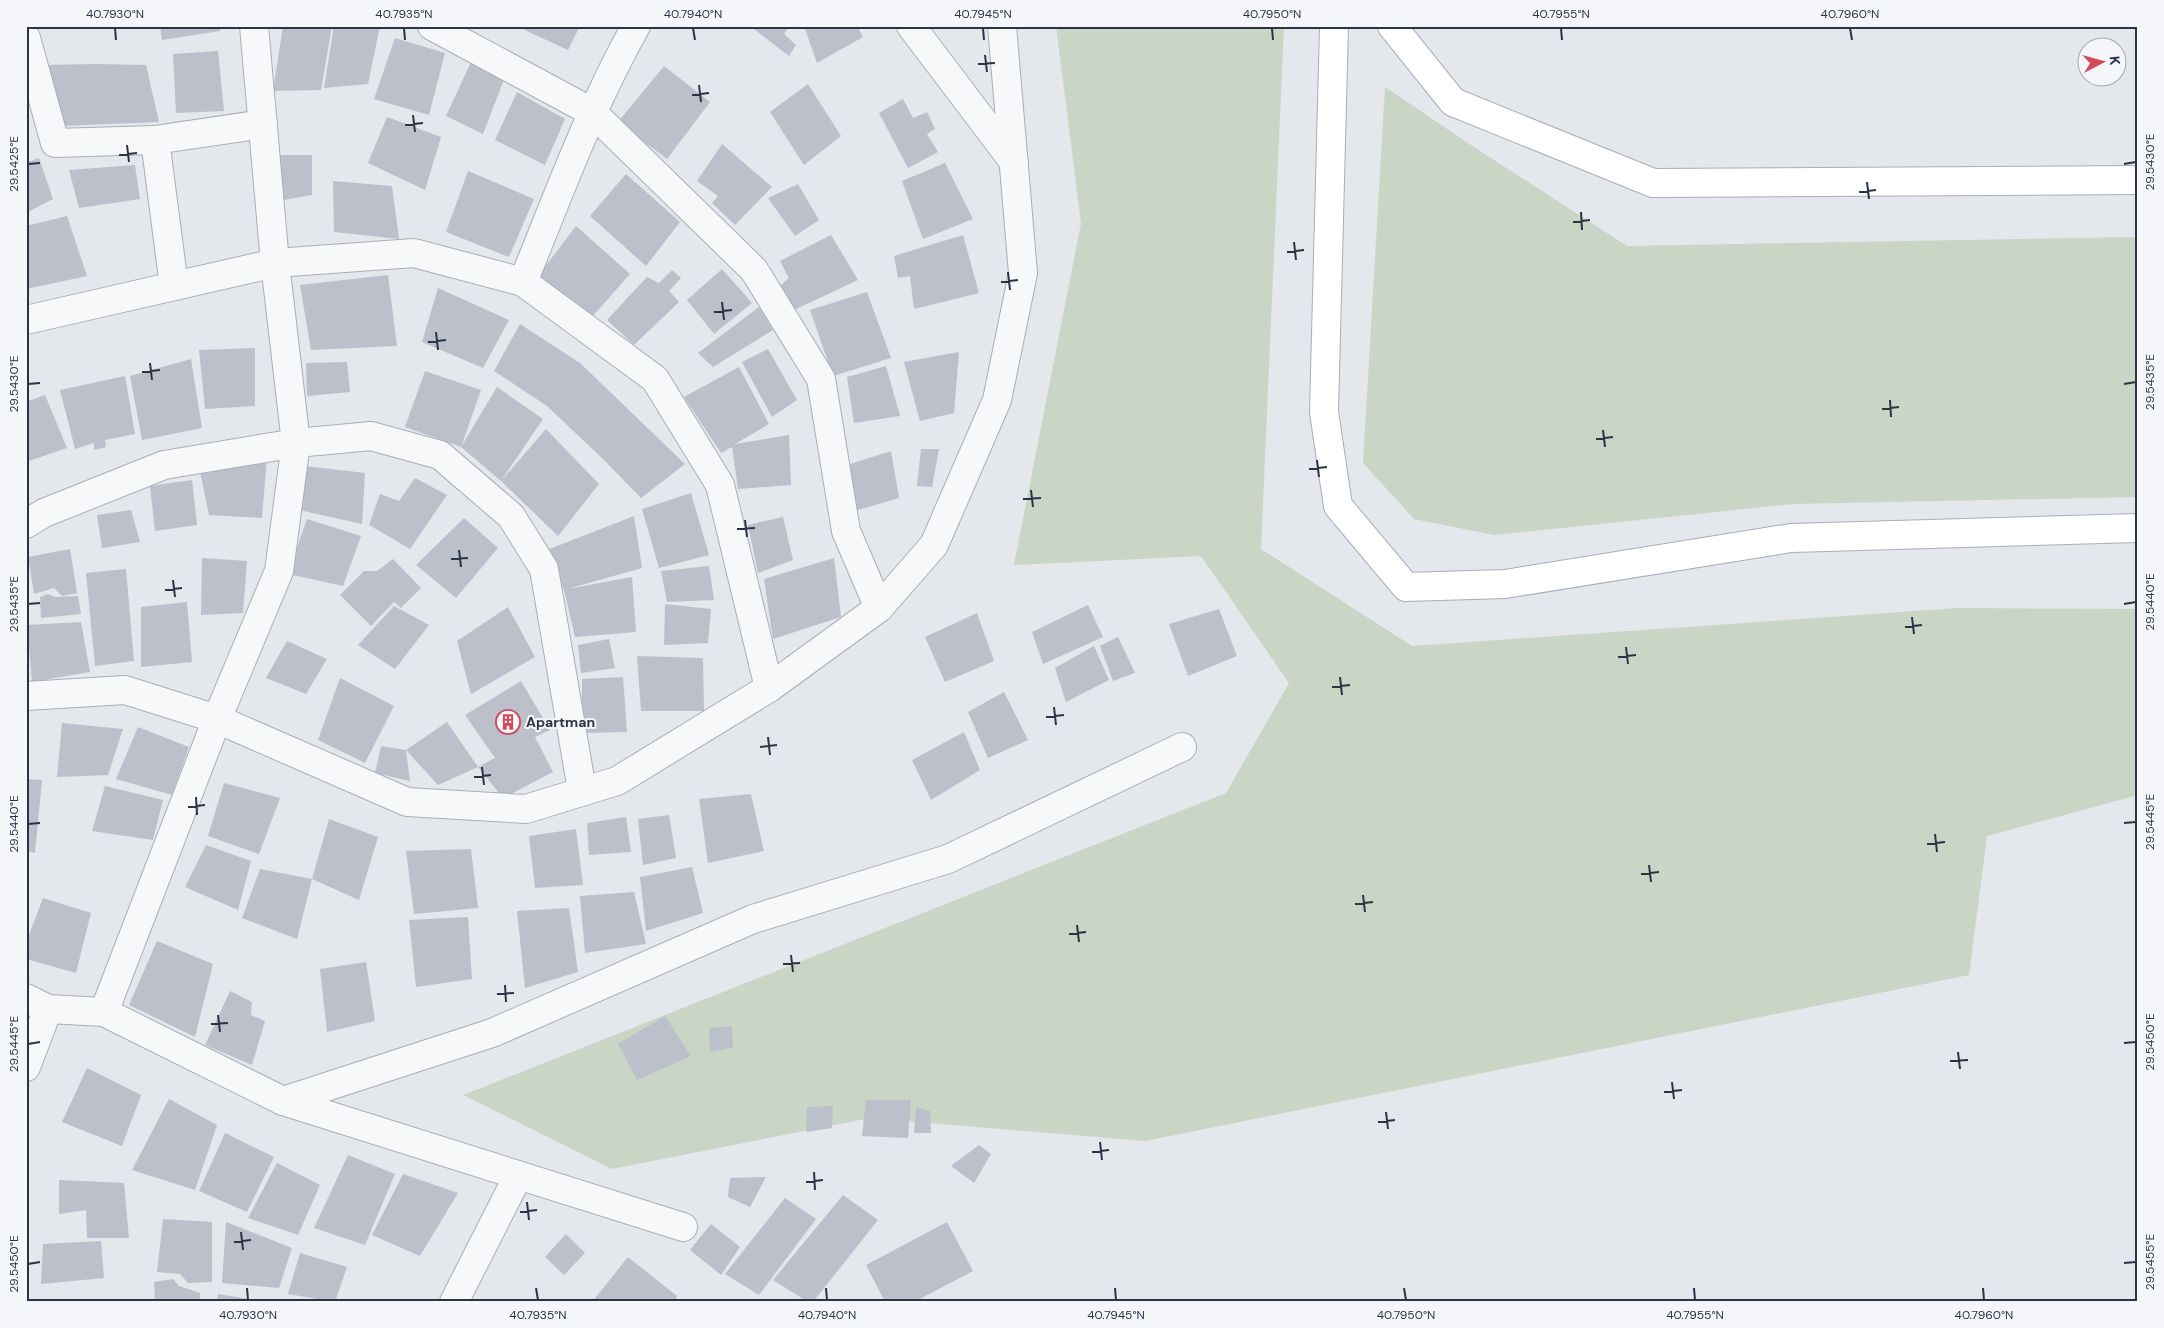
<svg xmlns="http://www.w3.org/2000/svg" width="2164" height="1328" font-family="'DM Sans',sans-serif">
<rect width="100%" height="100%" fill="#e4e7ec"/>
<g fill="#c9d6c5">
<polygon points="1056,26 1284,26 1261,549 1412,646 1958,608 2138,609 2138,795 1987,836 1969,975 1145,1141 870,1118 612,1169 463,1095 1226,793 1289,683 1201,556 1014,565 1081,223"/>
<polygon points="1385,87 1474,147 1627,246 2138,237 2138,497 1793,504 1494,535 1414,519 1363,463"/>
</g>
<g fill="#bbc0ca">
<polygon points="160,26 219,26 220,31 162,40"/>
<polygon points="283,26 332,26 321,90 273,91"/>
<polygon points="334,26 380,26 368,84 324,88"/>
<polygon points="516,26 580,26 568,50"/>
<polygon points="750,26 789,26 784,34 796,45 789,56"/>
<polygon points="804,26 857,26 863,37 817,63"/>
<polygon points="395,38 445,53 429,115 374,99"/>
<polygon points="218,51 224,111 176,113 173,54"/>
<polygon points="472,60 506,74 483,134 446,116"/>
<polygon points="94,64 146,65 159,122 62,126 45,65"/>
<polygon points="664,66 710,102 667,159 618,122"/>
<polygon points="808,84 841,136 804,165 770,112"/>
<polygon points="517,92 565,119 545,165 495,140"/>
<polygon points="903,99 913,118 927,112 935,129 927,134 938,152 908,168 879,113"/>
<polygon points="387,117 441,137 425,190 368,163"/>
<polygon points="722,144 772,187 735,225 712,203 718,196 697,181"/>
<polygon points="274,155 312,155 312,195 278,201"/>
<polygon points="39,158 53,199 26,213 26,163"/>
<polygon points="945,163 973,219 923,239 902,181"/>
<polygon points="135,165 140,199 79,208 69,170"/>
<polygon points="468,171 534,199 509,257 446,232"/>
<polygon points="626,174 680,222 646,266 590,216"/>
<polygon points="333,181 392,186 399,239 334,232"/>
<polygon points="798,184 819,220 795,236 768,198"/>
<polygon points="67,216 87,276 26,289 26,226"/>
<polygon points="576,226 630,274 592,317 538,276"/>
<polygon points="831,235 858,280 794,310 780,286 789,278 780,261"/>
<polygon points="963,235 979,293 914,309 910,276 898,278 894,256"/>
<polygon points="722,269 752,303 714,334 687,300"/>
<polygon points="672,270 681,278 669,291 679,302 634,345 607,320 647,277 659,283"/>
<polygon points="388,275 397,346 311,350 300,285"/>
<polygon points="438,288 509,320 483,368 422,342"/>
<polygon points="867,292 891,358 833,376 810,310"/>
<polygon points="759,307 773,330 713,367 698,353"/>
<polygon points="520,324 580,363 685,464 641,498 604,460 547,406 494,371"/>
<polygon points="255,348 255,406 205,409 199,350"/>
<polygon points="768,349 797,400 772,417 742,362"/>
<polygon points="959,352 954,413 920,421 904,362"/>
<polygon points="191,359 202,428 142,440 130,376"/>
<polygon points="347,362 350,392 307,396 306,363"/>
<polygon points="886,366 900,416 854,423 847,377"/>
<polygon points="739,367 769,424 735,444 789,435 791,485 738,489 732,447 721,453 684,397"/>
<polygon points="425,371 481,390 461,447 497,387 543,419 501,481 461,447 405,427"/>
<polygon points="125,376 135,434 105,440 106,447 94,450 94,443 75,449 60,390"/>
<polygon points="45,395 67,448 26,462 26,402"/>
<polygon points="546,429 599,484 558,536 501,481"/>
<polygon points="921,449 939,449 932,487 917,486"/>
<polygon points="891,451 899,498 851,512 844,466"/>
<polygon points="267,457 262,518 209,515 199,467"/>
<polygon points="305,466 365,473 362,524 299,510"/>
<polygon points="415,478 447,495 410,549 369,525 380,494 399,501"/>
<polygon points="192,480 197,525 155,531 150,486"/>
<polygon points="691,493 709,555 659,568 642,509"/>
<polygon points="131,510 140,542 102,548 97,515"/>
<polygon points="634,516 642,568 567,589 632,577 636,632 575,637 564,590 547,550"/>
<polygon points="783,517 793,560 758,573 748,525"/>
<polygon points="464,518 498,548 456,598 416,565"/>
<polygon points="307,519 361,536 343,586 288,574"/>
<polygon points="70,549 77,593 62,596 54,588 34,594 28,557"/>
<polygon points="202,558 247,561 243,613 201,615"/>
<polygon points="834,558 841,617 773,639 764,579"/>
<polygon points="393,559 421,588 401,608 394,602 371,626 340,595 364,571 377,571"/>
<polygon points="709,566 714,600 667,602 661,571"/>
<polygon points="126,569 134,661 95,666 86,573"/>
<polygon points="48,594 55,597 78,596 81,614 41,618 40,597"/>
<polygon points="187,602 192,662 141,667 141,607"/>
<polygon points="665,604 711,609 708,643 664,645"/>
<polygon points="1088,605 1103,637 1043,664 1032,632"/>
<polygon points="394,606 429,625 395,669 358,645"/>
<polygon points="508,607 535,657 471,694 457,641"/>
<polygon points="1219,609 1237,656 1188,676 1169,624"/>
<polygon points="977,613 994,661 945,682 925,637"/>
<polygon points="81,622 90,672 32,682 27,625"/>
<polygon points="1118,637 1135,673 1113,681 1100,646"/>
<polygon points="609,639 615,668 581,673 578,645"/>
<polygon points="287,641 327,659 306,694 266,678"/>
<polygon points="1094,646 1109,680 1066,702 1055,668"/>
<polygon points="637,656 703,658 704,711 641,711"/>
<polygon points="623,677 627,732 582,733 582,679"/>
<polygon points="340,678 394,706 365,763 318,740"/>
<polygon points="521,681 550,730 535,737 553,772 503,798 478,767 495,758 465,715"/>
<polygon points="1004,692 1028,740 988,758 968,712"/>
<polygon points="447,722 478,767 438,785 406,750"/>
<polygon points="62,723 123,729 108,775 57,777"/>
<polygon points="138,727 189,747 172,795 116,779"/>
<polygon points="964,732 980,770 931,800 912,760"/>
<polygon points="381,746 406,750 410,781 375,773"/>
<polygon points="26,779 42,780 35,853 26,851"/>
<polygon points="224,783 280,798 259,854 208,836"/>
<polygon points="105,786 163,800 153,840 92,831"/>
<polygon points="751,794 764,851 708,863 699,799"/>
<polygon points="669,815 676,858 643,865 638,819"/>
<polygon points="626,817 631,852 589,855 587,823"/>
<polygon points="329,819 378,837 359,900 312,879"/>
<polygon points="576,829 583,885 535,888 529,836"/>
<polygon points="206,845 251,861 238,910 185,887"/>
<polygon points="471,849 478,908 414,914 406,851"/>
<polygon points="692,867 703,913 646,931 640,877"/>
<polygon points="260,869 312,879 297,939 242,918"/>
<polygon points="634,892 646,944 585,953 580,896"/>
<polygon points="43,898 91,913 76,973 26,959 26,943"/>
<polygon points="569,908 578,972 525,988 517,911"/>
<polygon points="468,917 472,979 416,987 409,920"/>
<polygon points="157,941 213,964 195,1037 129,1005"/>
<polygon points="366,962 375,1021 327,1032 320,969"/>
<polygon points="230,991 252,1002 251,1015 265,1021 252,1065 205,1045"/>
<polygon points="665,1016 691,1056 637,1080 618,1044"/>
<polygon points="732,1026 733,1048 710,1052 709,1028"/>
<polygon points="87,1068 141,1095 122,1146 62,1122"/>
<polygon points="169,1099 217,1125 195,1190 132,1170"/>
<polygon points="866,1100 911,1100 908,1138 862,1136"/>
<polygon points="833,1106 832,1128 806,1132 807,1107"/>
<polygon points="916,1107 930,1111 931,1133 914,1133"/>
<polygon points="225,1133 274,1157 247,1212 199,1191"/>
<polygon points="979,1145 991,1154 974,1183 951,1166"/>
<polygon points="348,1155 395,1174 365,1245 314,1228"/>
<polygon points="277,1163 320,1185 298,1235 248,1218"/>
<polygon points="403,1174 458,1193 420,1256 372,1235"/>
<polygon points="766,1177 750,1207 728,1197 730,1178"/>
<polygon points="59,1180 124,1183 129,1238 87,1238 86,1210 59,1214"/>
<polygon points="843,1195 878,1220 813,1302 808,1302 773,1280"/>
<polygon points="785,1198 816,1219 759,1295 725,1274"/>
<polygon points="163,1219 212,1222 212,1282 188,1283 180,1274 157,1272"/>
<polygon points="226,1222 292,1248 279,1288 222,1283"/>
<polygon points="947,1222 973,1271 914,1302 885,1302 866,1265"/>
<polygon points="711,1224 740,1247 721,1275 690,1250"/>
<polygon points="566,1234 585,1253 564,1275 545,1257"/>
<polygon points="101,1241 104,1278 41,1284 43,1244"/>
<polygon points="300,1253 347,1267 335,1302 288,1294"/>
<polygon points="628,1257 677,1296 675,1302 592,1302"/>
<polygon points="173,1279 179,1286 200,1293 200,1302 155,1302 154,1282"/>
<polygon points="218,1294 263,1301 263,1302 217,1302"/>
</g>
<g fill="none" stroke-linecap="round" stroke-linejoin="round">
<defs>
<g id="street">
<polyline points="432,26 592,112 754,270 821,379 846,531 879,608"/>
<polyline points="911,26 1014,162"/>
<polyline points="26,38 55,143 155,140 263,124"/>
<polyline points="155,140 174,286"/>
<path d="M523,282C558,196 590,108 636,26"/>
<polyline points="26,320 275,263 414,253 523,282 655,379 720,485 769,688"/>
<polyline points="26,524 44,513 164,465 296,443 371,436 440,455 511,516 544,569 582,790"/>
<polyline points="26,696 125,690 217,719 407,802 526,809 617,781 769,688 879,608 934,545 997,400 1023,273 1002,26"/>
<polyline points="26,998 48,1009 104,1012 283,1101 683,1227"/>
<polyline points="104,1012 217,719 279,571 296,443 275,263 254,26"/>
<polyline points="26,1067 48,1009"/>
<polyline points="283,1101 492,1033 753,919 948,859 1182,747"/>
<polyline points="454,1302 518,1176"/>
</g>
<g id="secondary">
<polyline points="1334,26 1324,412 1338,506 1406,587 1505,584 1791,538 2138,528"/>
<polyline points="1392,26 1453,102 1653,183 2138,180"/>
</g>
</defs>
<use href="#street" stroke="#a9aeb7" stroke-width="30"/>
<use href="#secondary" stroke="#a9aeb7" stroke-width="30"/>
<use href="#street" stroke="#f7f8fa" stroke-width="28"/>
<use href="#secondary" stroke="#fff" stroke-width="28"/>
</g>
<path fill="none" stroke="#2b3445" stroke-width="2" d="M115,28L116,40M404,28L405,40M693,28L695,40M983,28L984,40M1272,28L1273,40M1561,28L1562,40M1850,28L1852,40M985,55L987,72M978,64L995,63M699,85L701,102M692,95L709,93M413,115L415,132M405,125L423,123M127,145L129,162M119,155L137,153M28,164L40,163M2124,164L2136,162M1867,182L1869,199M1859,192L1876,190M1581,212L1582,230M1573,222L1590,220M1294,242L1296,260M1287,252L1304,250M1008,272L1010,290M1001,282L1018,280M722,302L724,320M714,312L732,310M436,332L438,350M428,342L446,340M150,363L152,380M142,372L160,370M28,384L40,383M2124,384L2136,382M1890,400L1891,417M1882,409L1899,407M1603,430L1605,447M1596,439L1613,437M1317,460L1319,477M1309,469L1327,467M1031,490L1033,507M1023,499L1041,498M745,520L747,537M737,529L755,528M459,550L461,567M451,559L468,558M173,580L175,597M165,590L182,588M28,604L40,603M2124,604L2136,602M1912,617L1914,634M1905,627L1922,625M1626,647L1628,664M1618,657L1636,655M1340,677L1342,695M1332,687L1350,685M1054,707L1056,725M1046,717L1064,715M768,737L770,755M760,747L777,745M482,767L484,785M474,777L491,775M196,797L197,815M188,807L205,805M2124,823L2136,822M28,824L40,823M1935,834L1937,852M1927,844L1945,842M1649,865L1651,882M1641,874L1659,872M1363,895L1365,912M1355,904L1373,902M1077,925L1079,942M1069,934L1086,932M791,955L793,972M783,964L800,963M505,985L506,1002M497,994L514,993M218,1015L220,1032M211,1024L228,1023M2124,1043L2136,1042M28,1044L40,1042M1958,1052L1960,1069M1950,1061L1968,1060M1672,1082L1674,1099M1664,1092L1682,1090M1386,1112L1388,1129M1378,1122L1395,1120M1100,1142L1102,1160M1092,1152L1109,1150M814,1172L815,1190M806,1182L823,1180M527,1202L529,1220M520,1212L537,1210M241,1232L243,1250M234,1242L251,1240M2124,1263L2136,1262M28,1264L40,1262M247,1288L248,1300M536,1288L538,1300M826,1288L827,1300M1115,1288L1116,1300M1404,1288L1406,1300M1694,1288L1695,1300M1983,1288L1984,1300"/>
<defs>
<symbol id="building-ring" viewBox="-11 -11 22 22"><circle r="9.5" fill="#f4f6f9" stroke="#d1495b" stroke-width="1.5"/><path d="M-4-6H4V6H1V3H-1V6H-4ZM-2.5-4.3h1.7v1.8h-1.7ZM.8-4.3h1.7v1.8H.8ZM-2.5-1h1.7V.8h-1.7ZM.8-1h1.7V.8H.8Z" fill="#d1495b"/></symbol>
</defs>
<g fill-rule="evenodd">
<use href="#building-ring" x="494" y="708" width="28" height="28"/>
</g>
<g text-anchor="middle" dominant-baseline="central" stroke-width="4" stroke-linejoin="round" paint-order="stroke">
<g font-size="14" font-weight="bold" fill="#2b3445" stroke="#f4f6f9" text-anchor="start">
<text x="526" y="722">Apartman</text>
</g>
</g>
<rect width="2164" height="1328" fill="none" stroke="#f4f6f9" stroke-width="55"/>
<g transform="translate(2102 62) rotate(84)"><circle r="24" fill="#f4f6f9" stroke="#a4a8b1"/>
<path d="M0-4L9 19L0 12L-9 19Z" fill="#d1495b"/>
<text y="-8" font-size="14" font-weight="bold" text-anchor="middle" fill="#2b3445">K</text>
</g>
<rect x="28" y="28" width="2108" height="1272" fill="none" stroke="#2b3445" stroke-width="2"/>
<g font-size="12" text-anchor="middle" fill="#2b3445">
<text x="115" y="18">40.7930°N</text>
<text x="404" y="18">40.7935°N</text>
<text x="693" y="18">40.7940°N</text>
<text x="983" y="18">40.7945°N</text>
<text x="1272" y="18">40.7950°N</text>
<text x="1561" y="18">40.7955°N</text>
<text x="1850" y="18">40.7960°N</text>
<text transform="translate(2150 162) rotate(-90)" y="4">29.5430°E</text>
<text transform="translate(14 164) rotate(-90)" y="4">29.5425°E</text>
<text transform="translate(2150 382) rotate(-90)" y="4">29.5435°E</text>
<text transform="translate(14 384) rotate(-90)" y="4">29.5430°E</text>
<text transform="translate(2150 602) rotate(-90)" y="4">29.5440°E</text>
<text transform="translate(14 604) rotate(-90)" y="4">29.5435°E</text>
<text transform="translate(2150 822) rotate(-90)" y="4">29.5445°E</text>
<text transform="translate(14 824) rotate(-90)" y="4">29.5440°E</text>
<text transform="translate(2150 1042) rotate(-90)" y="4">29.5450°E</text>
<text transform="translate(14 1044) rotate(-90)" y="4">29.5445°E</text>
<text transform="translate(2150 1262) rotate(-90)" y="4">29.5455°E</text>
<text transform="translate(14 1264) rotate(-90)" y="4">29.5450°E</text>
<text x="248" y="1319">40.7930°N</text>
<text x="538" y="1319">40.7935°N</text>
<text x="827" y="1319">40.7940°N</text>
<text x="1116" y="1319">40.7945°N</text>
<text x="1406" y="1319">40.7950°N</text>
<text x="1695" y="1319">40.7955°N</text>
<text x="1984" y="1319">40.7960°N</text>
</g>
</svg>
